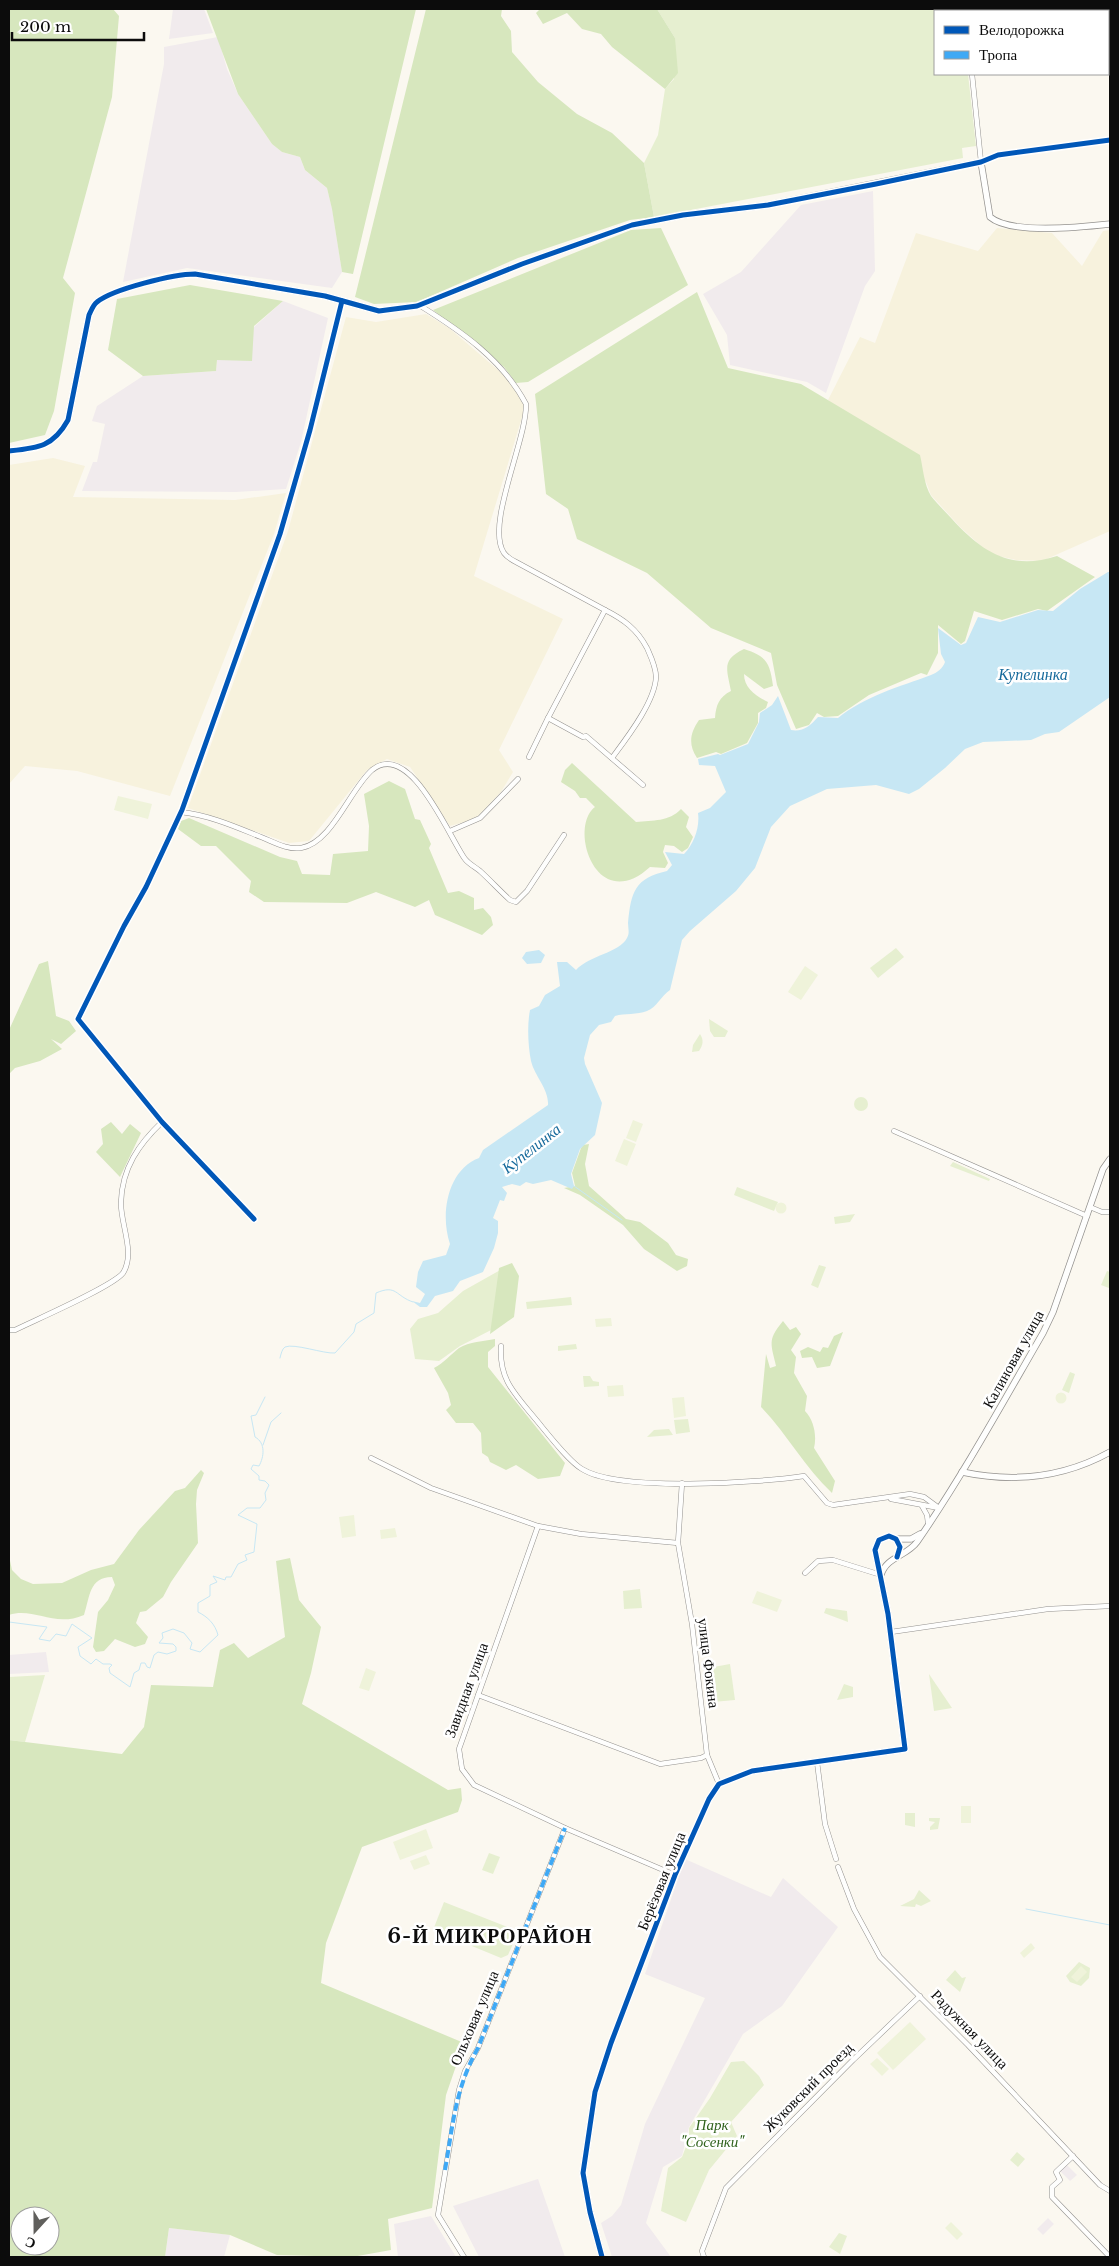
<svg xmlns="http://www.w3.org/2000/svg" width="1119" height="2266" font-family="'Libre Baskerville',serif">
<rect width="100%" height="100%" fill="#fbf8f0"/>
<g fill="#f1ebed">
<polygon points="173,9 204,9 213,33 169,39"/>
<polygon points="218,37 227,69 238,94 272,144 282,152 300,157 305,170 327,188 332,208 342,272 332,288 187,268 123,282 164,64 164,47"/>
<polygon points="873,191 875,271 865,286 826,393 807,382 730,365 727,335 703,294 741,272 801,205"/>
<polygon points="283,301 328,318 301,442 286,489 236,492 82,491 93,462 97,462 105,424 92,421 97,406 143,376 216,371 217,360"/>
<polygon points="46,1652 49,1672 9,1674 9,1655"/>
<polygon points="685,1859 771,1897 783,1878 838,1927 782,2006 743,2034 689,2127 682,2156 663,2167 646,2223 671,2257 612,2257 601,2223 612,2216 621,2205 645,2124 705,1998 645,1974"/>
<polygon points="1066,2164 1077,2175 1070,2181 1060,2171"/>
<polygon points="538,2179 565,2257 479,2257 453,2206"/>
<polygon points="431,2216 456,2257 398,2257 394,2224"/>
<polygon points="1048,2218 1054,2224 1043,2235 1037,2229"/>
<polygon points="169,2228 230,2235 224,2257 165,2257"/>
</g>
<g fill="#f7f2dd">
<polygon points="997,228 1052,233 1082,266 1103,231 1110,230 1110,531 1042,561 1016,560 990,554 960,527 931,495 926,482 828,400 860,337 875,343 916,233 978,251"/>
<polygon points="426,314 449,328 504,375 526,404 474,576 563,619 499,750 513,772 501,792 475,819 450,826 410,767 387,759 367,770 309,841 289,843 188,808 288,531 346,317 376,322"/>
<polygon points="53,458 85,466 73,497 235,500 286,493 274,534 170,796 77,771 25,766 9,784 9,465"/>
</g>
<g fill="#e6efd0">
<polygon points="657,9 961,9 961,11 935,11 935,74 968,74 976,146 962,148 963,158 654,217 644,163 658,135 665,89 674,79 675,38"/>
<polygon points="970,9 1110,9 1110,34 1108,34 1108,11 970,11"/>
<polygon points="896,948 904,957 878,978 870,968"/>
<polygon points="709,1019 728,1031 725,1037 714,1037 710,1031"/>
<path d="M700,1034C704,1040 703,1045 699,1051L692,1052L693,1045Z"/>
<circle cx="861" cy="1104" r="7"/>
<polygon points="953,1162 990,1179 989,1181 950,1166"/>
<polygon points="737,1187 778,1202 774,1211 734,1195"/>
<polygon points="855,1214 850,1222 835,1224 834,1217"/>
<polygon points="511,1264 495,1328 460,1346 439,1361 415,1359 410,1329 418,1319 438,1313 463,1291"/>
<polygon points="819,1265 826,1267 818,1288 811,1285"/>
<polygon points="1107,1271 1110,1272 1109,1288 1101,1285"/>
<polygon points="571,1297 572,1305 527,1309 526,1302"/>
<polygon points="576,1344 577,1349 558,1351 558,1346"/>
<polygon points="1070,1372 1075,1374 1069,1393 1062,1390"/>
<polygon points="583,1376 590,1376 593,1381 599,1382 599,1386 584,1387"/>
<polygon points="688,1419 690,1432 676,1434 674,1420"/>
<polygon points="669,1429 673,1435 647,1437 654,1430"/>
<polygon points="640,1589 642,1608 624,1609 623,1591"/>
<polygon points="826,1608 847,1611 848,1622 824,1613"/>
<polygon points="730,1664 735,1700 713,1702 708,1668"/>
<polygon points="929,1674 952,1708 934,1711"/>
<polygon points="45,1675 25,1742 9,1740 9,1677"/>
<polygon points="844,1684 853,1687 853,1697 837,1700"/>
<polygon points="905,1813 915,1813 915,1827 905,1825"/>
<polygon points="929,1818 940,1818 938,1829 930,1830 930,1827 935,1822 929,1821"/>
<polygon points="489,1853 500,1857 493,1874 482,1870"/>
<polygon points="919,1890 931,1901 921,1906 916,1904 915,1907 900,1906 914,1899"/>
<polygon points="444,1902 515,1930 516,1937 508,1955 501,1958 433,1930"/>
<polygon points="1079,1962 1090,1968 1089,1978 1081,1986 1070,1982 1066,1976"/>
<polygon points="955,1970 962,1978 966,1977 960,1992 946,1980"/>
<polygon points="744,2061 759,2076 764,2085 731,2122 737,2136 709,2170 686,2222 661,2211 668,2168 682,2157 689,2139 689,2128 710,2098 731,2062"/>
<polygon points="1017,2152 1025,2159 1018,2167 1010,2160"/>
<polygon points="839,2233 847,2236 840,2254 829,2247"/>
</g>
<g fill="#d7e7be" fill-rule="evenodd">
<polygon points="9,9 113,9 119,16 112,97 63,278 75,293 54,411 45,435 9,443"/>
<polygon points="206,9 416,9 353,274 342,272 332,209 327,188 305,170 300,157 282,152 272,144 238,94"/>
<polygon points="426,9 502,9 501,16 511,31 512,52 538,82 577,114 612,133 644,163 654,217 630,220 518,258 417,302 374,304 355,297"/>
<polygon points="540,9 657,9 675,38 678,73 665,89 612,47 601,34 582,29 567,13 543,24 536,13"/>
<polygon points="661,228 688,285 528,382 516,383 504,367 433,310 631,230"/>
<polygon points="190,285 283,301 254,326 252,361 217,360 216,371 143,376 108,350 117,299"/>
<path d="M697,292L728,368L801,384L920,455C923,468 924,485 931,496C937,504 945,511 952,519C982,552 1011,571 1057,556L1095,577L1047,611L1038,609L1002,620L974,611L965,641L961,644L938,625V653L927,675L921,673L869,695L838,716L824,717L817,713L809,725L796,729L777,685L771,653L711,628L647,573L577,539L568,509L546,494L535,394Z"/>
<path d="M744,649C766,656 770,662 773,686L764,689L744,674C744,688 756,696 768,702L766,708L758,713V723L747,743L721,754L716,752L697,758C688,744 690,733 699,720L715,718C716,705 719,697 731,691C727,669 721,660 744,649Z"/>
<path d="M572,763L636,822C653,820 669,822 681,809L689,817L686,827L693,837L688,848L682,852L674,846L665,845L663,852L668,863L665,868L650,867C596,916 568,827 595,807L586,798H580L575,791L561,782L565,770Z"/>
<polygon points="389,781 405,789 415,819 420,820 431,844 429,848 448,893 459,891 474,898 474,910 483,908 491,917 493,925 482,935 435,915 429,900 415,907 376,892 347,903 264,902 249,892 251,881 216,846 201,846 178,829 181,821 189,818 280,857 297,861 302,874 330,875 333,854 368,851 369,826 364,794"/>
<polygon points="48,961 56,1016 69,1021 76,1031 61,1044 51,1039 62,1049 40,1061 15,1068 9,1074 9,1030 39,964"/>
<polygon points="111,1122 122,1134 130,1124 141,1133 120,1177 96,1152 103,1144 101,1129"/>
<polygon points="589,1144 585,1164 589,1186 626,1219 640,1222 668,1243 676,1255 688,1259 687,1266 677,1271 644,1249 623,1225 580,1195 564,1188 575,1186 572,1173 581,1148 583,1145"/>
<polygon points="512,1263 519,1276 514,1317 490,1334 499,1268"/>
<path d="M783,1321L790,1330L796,1327L801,1334L791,1350L796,1357L794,1373L807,1396L805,1411C814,1420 817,1436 814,1448L835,1481L832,1493C805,1468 787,1434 761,1407L766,1354L770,1368L776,1366C771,1344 767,1340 783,1321Z"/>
<polygon points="843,1332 830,1366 817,1368 812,1357 802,1358 800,1351 808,1347 820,1352 823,1347 828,1348 834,1336"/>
<path d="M495,1339V1346L488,1352V1367L565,1463L560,1476L538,1479L516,1465L506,1470L490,1462L488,1457L482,1453L481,1433L473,1423H456L446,1410L451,1405L448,1393L434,1368C444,1363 450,1355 459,1348C469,1342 484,1341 495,1339Z"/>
<path d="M201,1470L204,1473L197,1490L196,1504L198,1543L171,1582L163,1597L146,1611L140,1612L136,1623L148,1637L145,1644L135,1647L115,1639L104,1651L96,1652L93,1647L98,1612L108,1600L115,1585L112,1577C89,1577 90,1597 84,1615C54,1628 34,1607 9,1615V1556L12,1570L21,1579L33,1584L62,1583L91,1570L114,1564L139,1530L175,1491L185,1488Z"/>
<path d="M290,1558L299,1600L321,1627L311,1673L302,1704L448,1790L461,1788L462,1800L458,1812L362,1847L326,1943L321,1983L464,2043L446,2095L432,2208L388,2219L391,2250L352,2257L277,2255L230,2235L169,2228L165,2257H9V1740L122,1754L144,1727L151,1685L213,1687L220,1650L234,1643L248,1658L285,1637L276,1561ZM20,2216H50V2246H20Z"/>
</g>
<g fill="#eff3da">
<polygon points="118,796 152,804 148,819 114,810"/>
<polygon points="805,966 818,975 801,1000 788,992"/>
<polygon points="633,1120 643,1124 636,1142 626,1138"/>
<polygon points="624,1139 636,1144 627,1166 615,1161"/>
<circle cx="781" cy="1208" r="5.5"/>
<polygon points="611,1318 612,1326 596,1327 595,1319"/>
<polygon points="623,1385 624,1396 608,1397 607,1386"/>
<circle cx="1061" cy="1398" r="5.5"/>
<polygon points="684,1397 686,1416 674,1418 672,1398"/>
<polygon points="354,1515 356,1536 342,1538 339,1517"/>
<polygon points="395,1528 397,1537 381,1539 380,1530"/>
<polygon points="757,1591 782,1600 777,1612 752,1603"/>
<polygon points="366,1668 376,1672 369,1691 359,1688"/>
<rect x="961" y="1806" width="10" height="17"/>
<polygon points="426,1829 433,1848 400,1860 393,1842"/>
<polygon points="426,1855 430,1864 414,1870 410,1861"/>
<polygon points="1031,1943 1035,1948 1024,1958 1020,1953"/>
<polygon points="1081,1966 1087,1972 1077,1982 1071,1977"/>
<polygon points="910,2022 926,2039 893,2070 877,2053"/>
<polygon points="877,2058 889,2069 882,2076 870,2064"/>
<polygon points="951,2222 963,2234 957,2240 945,2228"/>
</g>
<g fill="#c7e7f4">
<path d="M1108,572H1110V697L1059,732L1045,734L1031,740L983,742L965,749L945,768L919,789L909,794L876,785L827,789L790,806L771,827L755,868L736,891L690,931L682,940L670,990C661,996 657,1007 647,1011C637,1015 625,1013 615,1016L611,1022L599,1025L590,1035L584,1058L585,1064L602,1103L595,1135L580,1149L571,1174L574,1186L572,1189L551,1180L533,1184L526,1182L520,1186L512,1184L502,1187L507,1193L504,1201L500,1200L493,1218L498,1221V1233L494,1248L483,1272L460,1281L453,1291L435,1296L427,1307H420L412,1301L420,1303L425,1294L416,1287L418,1272L423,1261L446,1255L450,1244C440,1215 447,1170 479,1158L483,1150L548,1105C549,1089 535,1077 531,1061C528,1046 527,1025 530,1010L539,1006L545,995L560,986L557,962H567L576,970C590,955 619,953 627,938C630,933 628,928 628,923C631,892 635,878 667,871L672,865L665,852L684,854C694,844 700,827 698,813L710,808L726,792L715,766L699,765L698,759L718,754L720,755L748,744L759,722L760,713L772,705L778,696L791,730C803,732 810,726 818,717L838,718C865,696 899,687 931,675C937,673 943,668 945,662L941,654L938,628L961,645L966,643L978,617L1000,622L1038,610L1053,611L1080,589Z"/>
<polygon points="539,950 545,955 541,963 527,964 522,958 526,952"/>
</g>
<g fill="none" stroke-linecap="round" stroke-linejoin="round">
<g stroke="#c7e7f4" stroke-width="1">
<polyline points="574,1186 622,1220"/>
<path d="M280,1358C281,1354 282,1349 285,1347C294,1343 324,1354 335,1353L354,1332L356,1324L374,1313L376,1293C397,1284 395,1296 413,1302"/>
<polyline points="263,1445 271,1422 281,1413"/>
<path d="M9,1622L47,1627L39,1639L50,1641L56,1634L66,1636L72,1624L92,1638L78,1647L80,1656L91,1664L96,1659L103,1664H110L112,1665L109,1668L110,1673L130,1687L134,1673L139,1670L141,1663H145L147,1667L150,1668L154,1655L158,1652L167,1654L176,1651V1647L173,1644L159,1643L163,1638L162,1633L173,1629L184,1633L192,1643L190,1649L200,1652L218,1635C215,1624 208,1617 198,1612V1603L210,1596V1585L217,1582L213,1576L225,1580L226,1577H231L238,1564L247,1560L245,1555L254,1552L257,1524L238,1515L247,1508H260L266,1500L265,1493L269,1485L265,1481L259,1480V1476L251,1469L253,1465L259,1466C264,1457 266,1443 255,1437L251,1416L256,1415L265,1397"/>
<polyline points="1026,1909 1110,1925"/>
</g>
<defs>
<g id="minor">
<polyline points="966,9 966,11"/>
<polyline points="972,74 981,162 998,155 1110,140"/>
<path d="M419,305C461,331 502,359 526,404C527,440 485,525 504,553C507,557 512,560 516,562L605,610L548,718"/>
<path d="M605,610C623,619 637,629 647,648C651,657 656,667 656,677C655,702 626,739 612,758"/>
<polyline points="529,757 548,718 583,737 586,736 643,785"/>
<path d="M181,812C209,815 236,827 261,837C274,842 287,850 301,848C332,843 350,789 372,770C410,739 449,837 465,859C469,864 475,867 480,871C490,880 500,891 510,900L516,902L527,891L564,835"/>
<polyline points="450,831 480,818 518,779"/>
<polyline points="894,1131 1087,1216"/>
<polyline points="1090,1207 1102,1212 1110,1212"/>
<polyline points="254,1219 162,1122 78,1019 124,926 146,887 182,810 280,534 310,430 342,301"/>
<path d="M9,1330H15C35,1320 112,1287 123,1273C136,1253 120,1223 121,1202C122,1168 139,1144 162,1122"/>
<path d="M501,1346C499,1378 513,1392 533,1416C545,1430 567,1460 582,1469C618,1492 759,1483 804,1476L827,1503L833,1505L910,1494L924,1497L939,1508"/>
<polyline points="371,1458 431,1488 538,1526"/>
<polyline points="682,1483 678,1543 692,1624 707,1755 719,1784"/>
<polyline points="891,1499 939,1508"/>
<polyline points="922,1506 927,1515 928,1523"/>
<polyline points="805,1573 818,1561 833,1560 881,1575"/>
<polyline points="891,1632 1048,1609 1110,1606"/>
<polyline points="478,1695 660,1764 701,1758 707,1755"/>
<polyline points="817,1762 825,1824 836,1859"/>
<polyline points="838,1867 854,1909 880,1957 968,2045 1100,2185 1110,2191"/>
<polyline points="675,1875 565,1828 474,1785 462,1769 459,1749 538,1526 581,1534 678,1543"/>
<polyline points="1073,2156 1056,2172 1060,2180 1052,2187 1052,2197 1110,2257"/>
<polyline points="464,2257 438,2215 459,2090 465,2071 478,2048 565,1828"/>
<polyline points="704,2257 702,2251 726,2188 853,2060 920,1996"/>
</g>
<g id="tertiary">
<path d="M9,451C38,448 53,447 68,420L89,315C91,311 93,305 97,302C113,289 174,274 195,274L325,296L379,311L417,306L522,264L632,225L683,215L768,205L981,162L990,217C1011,235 1083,227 1110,224"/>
<path d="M962,1472C1014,1483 1063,1478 1110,1452"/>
<polyline points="896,1539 911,1539 920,1534"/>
<path d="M881,1575C886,1557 907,1556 917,1542C963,1475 1002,1404 1043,1333L1053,1312L1103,1169L1110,1159"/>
<polyline points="602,2257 590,2212 583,2173 595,2092 611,2043 675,1875 709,1799 719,1784 752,1771 905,1749 888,1614 875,1550 879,1540 889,1536 896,1539 900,1547 897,1557"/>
</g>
</defs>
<use href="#minor" stroke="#94928f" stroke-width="5.5"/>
<use href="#tertiary" stroke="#94928f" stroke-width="7"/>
<use href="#minor" stroke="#fefefd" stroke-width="4.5"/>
<use href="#tertiary" stroke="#fefefd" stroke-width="5.5"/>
<path stroke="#3fa9f5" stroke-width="4" stroke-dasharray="8 4" stroke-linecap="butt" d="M445,2170C453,2125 455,2089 478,2048L565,1828"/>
<defs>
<g id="cycleway">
<path d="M9,451C38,448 53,447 68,420L89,315C91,311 93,305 97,302C113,289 174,274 195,274L325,296L379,311L417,306L522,264L632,225L683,215L768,205L876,184L981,162L998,155L1110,140"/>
<polyline points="254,1219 162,1122 78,1019 124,926 146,887 182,810 280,534 310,430 342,301"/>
<polyline points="602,2257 590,2212 583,2173 595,2092 611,2043 675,1875 709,1799 719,1784 752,1771 905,1749 888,1614 875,1550 879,1540 889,1536 896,1539 900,1547 897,1557"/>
</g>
</defs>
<use href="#cycleway" stroke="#fff" stroke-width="8"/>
<use href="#cycleway" stroke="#0057b8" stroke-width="5"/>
</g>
<g text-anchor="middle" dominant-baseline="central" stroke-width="5" stroke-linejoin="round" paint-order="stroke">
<g font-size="15" fill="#0c0c0c" stroke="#fff">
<text transform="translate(1013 1359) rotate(-61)">Калиновая улица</text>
<text transform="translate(709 1663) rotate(83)">улица Фокина</text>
<text transform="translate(466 1690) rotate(-70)">Завидная улица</text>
<text transform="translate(661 1881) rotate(-68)">Берёзовая улица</text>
<text transform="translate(474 2018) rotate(-67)">Ольховая улица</text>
<text transform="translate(970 2029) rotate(46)">Радужная улица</text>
<text transform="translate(808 2087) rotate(-45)">Жуковский проезд</text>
</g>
<g font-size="15" font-style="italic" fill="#31631e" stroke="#fff">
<text x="712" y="2124">Парк<tspan x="712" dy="17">"Сосенки"</tspan></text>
</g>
<g font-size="16" font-style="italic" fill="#186b9c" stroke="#fff">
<text x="1033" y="674">Купелинка</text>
<text transform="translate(531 1148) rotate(-38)">Купелинка</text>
</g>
<g font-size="20" font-weight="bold" letter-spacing="1" fill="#0c0c0c" stroke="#fff">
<text x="490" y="1936">6-Й МИКРОРАЙОН</text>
</g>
</g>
<rect width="1119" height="2266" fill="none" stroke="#0c0c0c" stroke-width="20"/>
<rect x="934" y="10" width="175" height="65" fill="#ffffff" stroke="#9e9e9e"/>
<rect x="944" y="26" width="25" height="8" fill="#0057b8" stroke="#9e9e9e"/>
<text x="979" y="35" font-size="15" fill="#0c0c0c">Велодорожка</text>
<rect x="944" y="51" width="25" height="8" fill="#3fa9f5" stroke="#9e9e9e"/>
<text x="979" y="60" font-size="15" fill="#0c0c0c">Тропа</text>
<g transform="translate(35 2231) rotate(201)"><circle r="24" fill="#ffffff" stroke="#9e9e9e"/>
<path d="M0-4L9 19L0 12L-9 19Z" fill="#605f5c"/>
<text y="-8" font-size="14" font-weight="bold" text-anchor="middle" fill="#0c0c0c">С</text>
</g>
<path d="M12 32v8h132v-8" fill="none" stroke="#0c0c0c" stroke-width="2.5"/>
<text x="20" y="32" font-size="15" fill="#0c0c0c" stroke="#ffffff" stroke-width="4" paint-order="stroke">200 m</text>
</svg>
